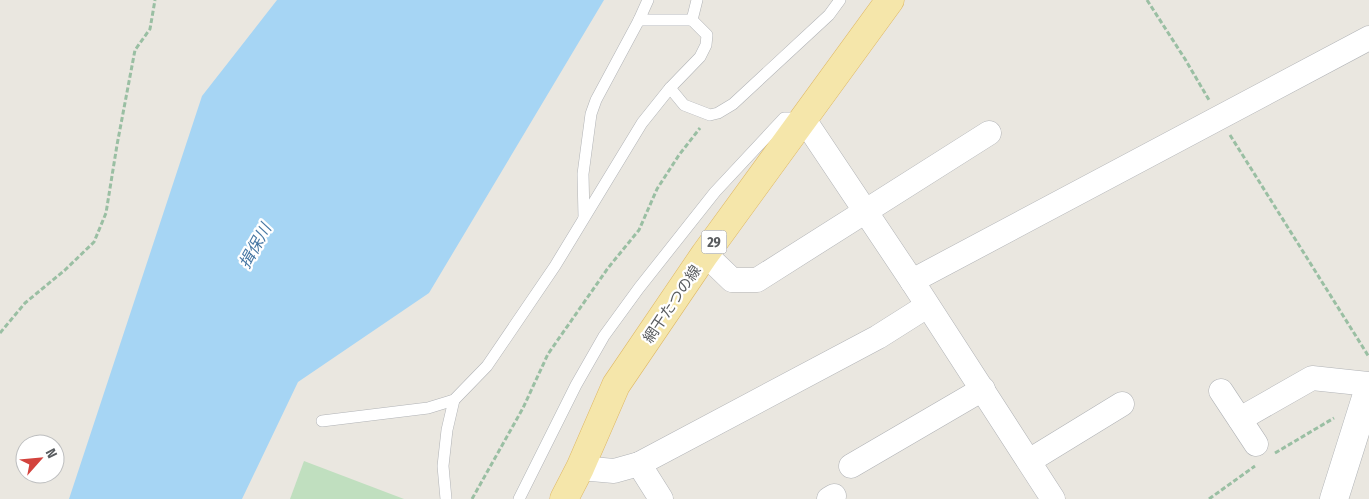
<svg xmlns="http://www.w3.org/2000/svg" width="1369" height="499" font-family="'Fira Sans Condensed','Noto Sans JP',sans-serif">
<rect width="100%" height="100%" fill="#eae7e0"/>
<polygon fill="#c0dfbf" points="304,461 404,499 290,499"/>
<polygon fill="#a6d5f4" points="277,0 604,0 429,293 298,382 242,499 69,499 202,96"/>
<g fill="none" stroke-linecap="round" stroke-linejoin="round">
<defs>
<g id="lane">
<polyline points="639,20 692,20"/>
<polyline points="670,88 684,105 710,115 718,113 733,104 829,15 840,0"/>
<polyline points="584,217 583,174 591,114 596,100 639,20 648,0"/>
<polyline points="322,421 428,408 454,400 487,366 555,266 642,123 670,88 700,57 706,45 707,35 692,20 697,0"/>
<polyline points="446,499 443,466 447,430 454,400"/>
<polyline points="519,499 576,385 604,336 639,288 715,192 784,118 801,118"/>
</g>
<g id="street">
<polyline points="803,118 912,281 1053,499"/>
<polyline points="705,254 732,280 757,280 989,133"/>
<polyline points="912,281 1369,38"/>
<polyline points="1221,391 1256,444"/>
<polyline points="1240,419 1312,378 1369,384"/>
<polyline points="1029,461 1122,404"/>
<polyline points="639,464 661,499"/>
<polyline points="851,466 983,389"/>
<polyline points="580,468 614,471 639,464 878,337 927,306"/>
<polyline points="829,499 834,496"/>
</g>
<polyline id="secondary" points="1334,499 1369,388"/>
<polyline id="primary" points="564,499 580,468 616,385 705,254 890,0"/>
</defs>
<use href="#lane" stroke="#b1b3b6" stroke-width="12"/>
<use href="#street" stroke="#b1b3b6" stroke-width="25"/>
<use href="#secondary" stroke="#b0b3b6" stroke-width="29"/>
<use href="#primary" stroke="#dfb864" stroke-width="29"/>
<g stroke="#9abfa3" stroke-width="3" stroke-dasharray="5 2.5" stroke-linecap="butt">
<polyline points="1147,0 1185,59 1209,100"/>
<polyline points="1230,135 1369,357"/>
<polyline points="0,333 25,303 65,270 94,242 106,213 117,145 135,50 150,29 155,0"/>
<polyline points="1275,453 1334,418"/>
<polyline points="472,499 523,408 548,354 608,268 639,230 657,189 679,155 700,128"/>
<polyline points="1209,499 1255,466"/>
</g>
<use href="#lane" stroke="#fff" stroke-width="11"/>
<use href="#street" stroke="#fff" stroke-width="24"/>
<use href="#secondary" stroke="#fff" stroke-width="28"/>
<use href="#primary" stroke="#f5e6aa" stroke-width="28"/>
</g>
<g text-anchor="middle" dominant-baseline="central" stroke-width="4.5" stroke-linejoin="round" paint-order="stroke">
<rect fill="#fff" stroke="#8b8d8f" stroke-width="1" x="701.5" y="230.5" width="25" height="23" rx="4"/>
<g font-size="14" font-weight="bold" fill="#595c5f">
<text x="714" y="242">29</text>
</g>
<g font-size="15" fill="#595c5f" stroke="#fff">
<text transform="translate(672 304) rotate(-56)">網干たつの線</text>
</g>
<g font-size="16" font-style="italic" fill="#4777a3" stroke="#fff">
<text transform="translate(255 246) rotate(-61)">揖保川</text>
</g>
</g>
<g transform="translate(40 459) rotate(63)"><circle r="24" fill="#ffffff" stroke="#bdbebf"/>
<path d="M0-4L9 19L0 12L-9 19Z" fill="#d3433d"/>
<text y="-8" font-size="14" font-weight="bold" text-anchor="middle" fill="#595c5f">N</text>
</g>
</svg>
